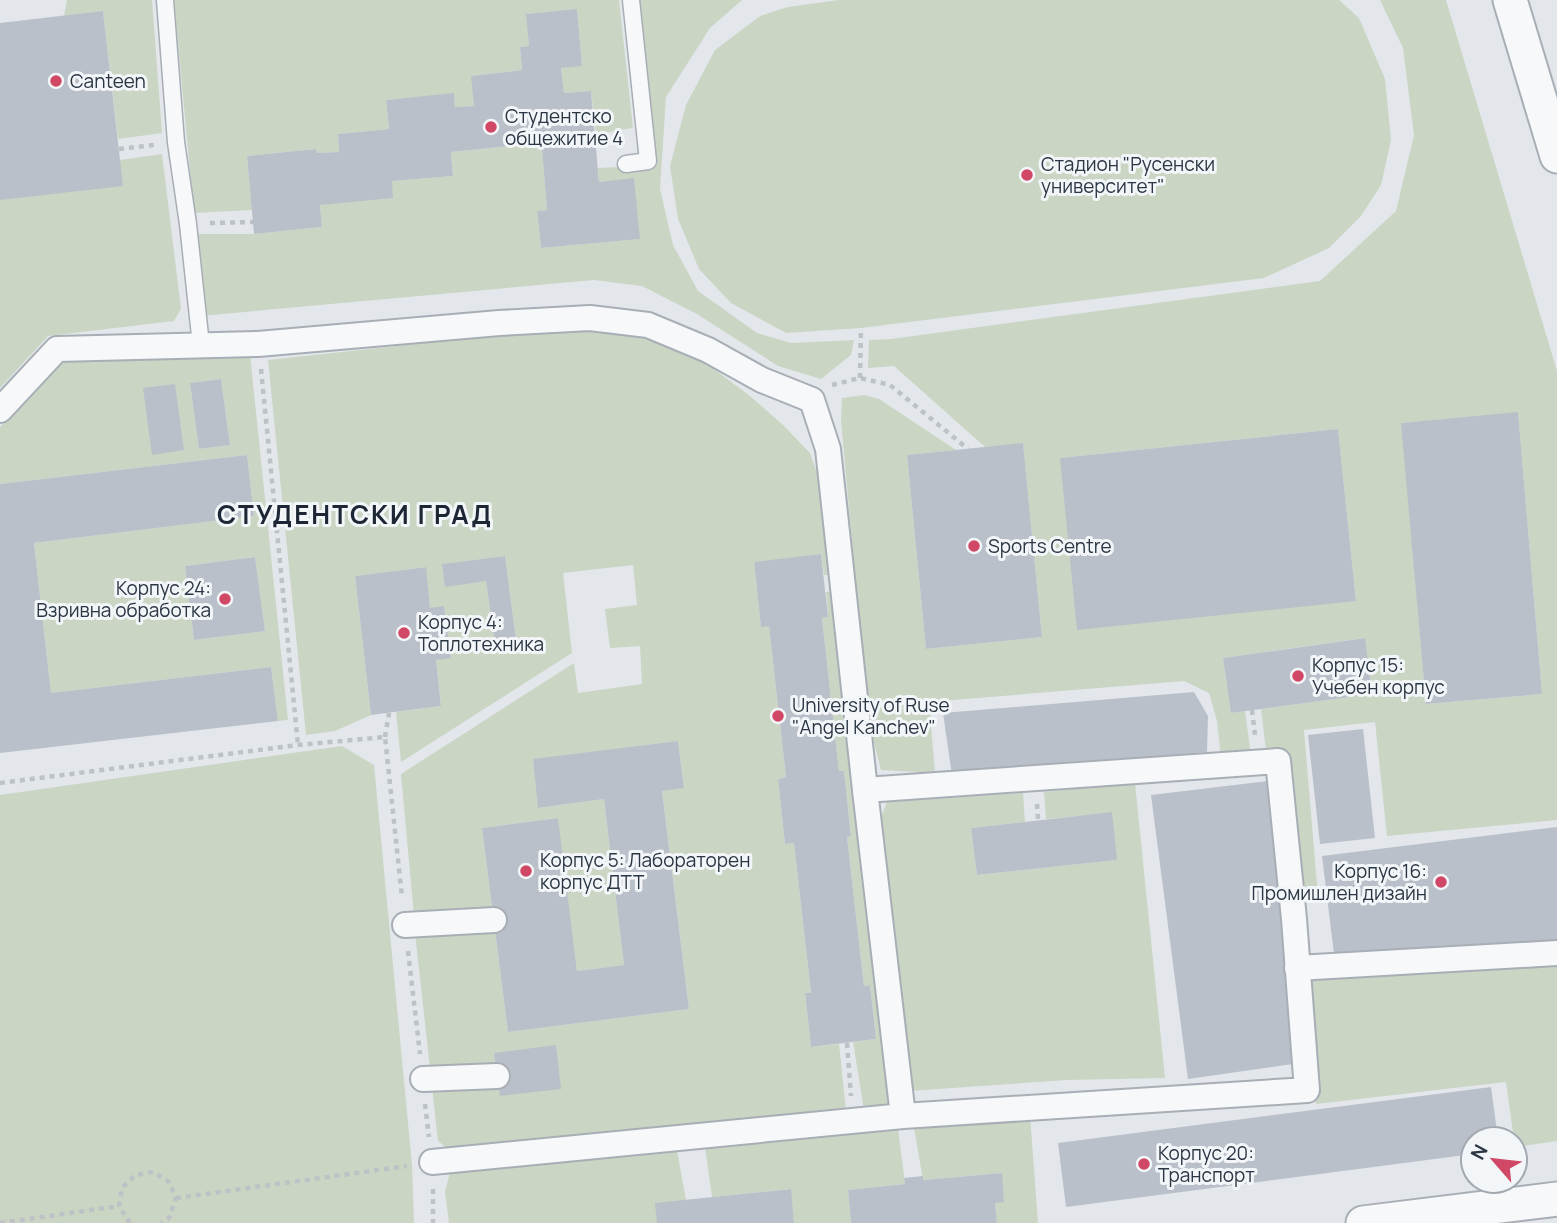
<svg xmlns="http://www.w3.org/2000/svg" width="1557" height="1223" font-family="Manrope,sans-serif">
<rect width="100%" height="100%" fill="#e3e7eb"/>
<g fill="#cad5c4" fill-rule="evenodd">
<polygon points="67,0 152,0 162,133 118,139 103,11 64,16"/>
<polygon points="174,0 619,0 633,128 596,134 591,91 564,93 561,68 582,65 577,10 527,14 529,46 520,47 522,70 472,76 474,106 455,107 454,94 386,100 389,129 338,134 339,152 317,153 316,149 247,156 252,210 194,213"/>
<polygon points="640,0 742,0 710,28 666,97 660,189 673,245 698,291 757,333 791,343 854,340 851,355 821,379 778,366 697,314 642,286 594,280 200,316 194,234 254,234 322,227 320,205 392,181 453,176 451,152 530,144 530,137 541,137 547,210 537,211 541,248 639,239 634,179 599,182 598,168 655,165"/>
<polygon points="839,0 1339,0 1359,18 1385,79 1391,140 1381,185 1361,216 1329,248 1264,278 861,328 786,333 731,303 699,269 678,219 670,166 686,105 715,50 760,16 788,7"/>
<path d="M1380,0H1446L1557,371V820L1387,836L1375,722L1304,730L1318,896L1298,897L1267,759L1261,709L1371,694L1364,638L1223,658L1231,713L1245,711L1251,756L1221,758L1217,721L1209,693L1184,681L929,702L935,773L881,770L868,719L841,420L842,398L864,395L879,399L956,450L907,455L926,649L1042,637L1023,444L985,447L894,366L868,368L869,340L891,339L1320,281L1396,211L1414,135L1403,48ZM1518,413L1542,694L1426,704L1402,423ZM1338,429L1356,601L1060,458Z"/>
<polygon points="162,154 181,309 174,321 48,336 0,388 0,200 120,160"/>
<path d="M591,325L641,329L683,346L750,396L783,425L810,453L825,496L838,575H824L821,554L754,563L761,626H769L786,777L778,779L785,844L794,843L811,993L805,994L811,1047L839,1044L846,1110L447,1148L438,1141L415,933L495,929L508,1032L689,1009L662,791L684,787L678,741L533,760L539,808L604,799L624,965L577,971L557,818L482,828L493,914L414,916L401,774L574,663L578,693L642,684L640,646L610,648L605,609L637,605L633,565L563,573L572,653L401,762L396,712L441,706L436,660L451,657L444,607L430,608L425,567L355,576L371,715L335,731L306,735L268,360ZM505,556L517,647L496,651L486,581L443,564Z"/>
<path d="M248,335L288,720L278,721L271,667L51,693L34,543L254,516L247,455L0,484V427L63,359ZM221,379L230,445L199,449L190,383ZM255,557L265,631L194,640L185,566Z"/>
<polygon points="842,590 892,1108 864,1110 853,1042 876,1039 870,985 864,986 847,837 851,835 844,771 839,771 822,618 828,617 826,592"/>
<polygon points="342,746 374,765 412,1165 414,1223 0,1223 0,795"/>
<polygon points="1135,783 1165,1078 1067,1080 909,1091 877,828 887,802 1023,793 1025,822 971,828 977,875 1116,860 1111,813 1046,819 1044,792"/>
<polygon points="1557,966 1557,1141 1515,1147 1506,1082 1316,1104 1305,978"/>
<polygon points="1030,1115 1038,1223 997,1223 995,1203 1004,1201 1001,1173 923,1180 913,1122"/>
<polygon points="898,1129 905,1184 848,1190 851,1223 794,1223 790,1189 712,1197 705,1147"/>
<polygon points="637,1148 677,1151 686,1200 657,1223 449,1223 445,1192 450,1172"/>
</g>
<g fill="#bac0c9">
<polygon points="577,9 582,66 561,68 564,93 591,91 599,182 634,178 640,239 541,248 537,211 547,210 541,137 530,137 531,144 451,152 453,176 392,181 393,198 320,205 322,227 254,234 247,156 316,149 317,153 339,152 338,134 389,129 386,100 454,93 455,107 474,106 471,76 522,70 520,47 529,46 526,14"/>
<polygon points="103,11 123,186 0,200 0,23"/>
<polygon points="221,379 230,445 199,449 190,383"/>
<polygon points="175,384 184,450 152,455 143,388"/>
<polygon points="1518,412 1542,694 1426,704 1401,423"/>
<polygon points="1338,429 1356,601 1077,630 1060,458"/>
<polygon points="1023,443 1042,637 926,649 907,455"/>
<polygon points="247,455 254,516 34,543 51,693 271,667 278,721 0,753 0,484"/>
<polygon points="821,554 828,617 822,618 839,771 844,771 851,836 847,837 864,986 870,985 876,1039 811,1047 805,993 811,993 794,843 785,844 778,779 786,777 769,626 761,627 754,562"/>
<polygon points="505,556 517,647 496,651 486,581 445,587 442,564"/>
<polygon points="255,557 265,631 194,640 185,566"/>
<polygon points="426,567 430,608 444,606 451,658 436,660 441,706 371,715 355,576"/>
<polygon points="1365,638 1372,694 1231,713 1223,658"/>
<polygon points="1194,692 1208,716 1207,752 952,775 943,713"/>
<polygon points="1363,729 1375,838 1320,844 1308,735"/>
<polygon points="678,741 684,788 662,791 689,1009 508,1032 482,828 558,818 577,971 624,965 604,799 538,808 533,759"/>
<polygon points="1268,781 1300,1063 1188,1079 1151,795"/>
<polygon points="1112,812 1117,860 977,875 971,828"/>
<polygon points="1557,827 1557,948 1335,962 1322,856"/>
<polygon points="556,1045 561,1089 500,1096 494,1053"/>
<polygon points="1491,1087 1498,1139 1473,1139 1473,1154 1066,1207 1058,1143"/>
<polygon points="1002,1173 1004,1202 995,1203 997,1223 851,1223 848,1190 905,1184 904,1178 923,1176 923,1180"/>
<polygon points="791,1189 794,1223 657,1223 655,1203"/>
</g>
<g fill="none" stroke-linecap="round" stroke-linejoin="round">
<defs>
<g id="service">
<polyline points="165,0 176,142 188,224 201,345"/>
<polyline points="626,164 648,161 631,0"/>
</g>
<g id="pedestrian">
<polyline points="0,410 57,349 258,344 499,323 590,318 648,325 708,350 762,380 812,400 828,449 865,790"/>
<polyline points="405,925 494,920"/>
<polyline points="1297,968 1557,953"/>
<polyline points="423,1079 497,1076"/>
<polyline points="432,1162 903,1116 1307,1090 1294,919 1278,761 865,790 903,1116"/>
</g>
<g id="minor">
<polyline points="1510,0 1557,156"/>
<polyline points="1363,1223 1557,1199"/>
</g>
</defs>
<use href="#service" stroke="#a8aeb6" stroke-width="19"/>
<use href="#pedestrian" stroke="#a8aeb6" stroke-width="28"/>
<use href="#minor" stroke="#a8aeb6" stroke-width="37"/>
<g stroke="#bdc2c6" stroke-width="4.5" stroke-dasharray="5 5" stroke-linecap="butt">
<polyline points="119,149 154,145"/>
<polyline points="210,223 253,222"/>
<polyline points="261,369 298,745"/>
<polyline points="860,378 861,328"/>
<polyline points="832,385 860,378 890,385 968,449"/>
<polyline points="1252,710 1255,735"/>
<polyline points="385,737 389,713"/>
<polyline points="0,783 298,745 385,737 402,897"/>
<polyline points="1037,804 1038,820"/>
<polyline points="408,951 420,1054"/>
<polyline points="847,1043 851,1096"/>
<polyline points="425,1104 429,1137"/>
<polyline points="433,1189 433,1223"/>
<polyline points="176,1198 407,1166"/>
<polyline points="0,1223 119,1206"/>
<polyline points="130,1223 119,1206 122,1188 135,1175 153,1172 169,1182 176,1198 169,1218 161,1223"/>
</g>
<use href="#service" stroke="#f6f8f9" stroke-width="16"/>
<use href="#pedestrian" stroke="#f6f8f9" stroke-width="24"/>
<use href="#minor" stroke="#f6f8f9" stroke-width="33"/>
</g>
<g fill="#d04866" stroke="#f3f6f8" stroke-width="2.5">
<circle cx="56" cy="81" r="7"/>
<circle cx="491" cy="127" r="7"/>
<circle cx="1027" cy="175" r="7"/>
<circle cx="974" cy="546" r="7"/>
<circle cx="225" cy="599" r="7"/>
<circle cx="404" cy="633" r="7"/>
<circle cx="1298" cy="676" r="7"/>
<circle cx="778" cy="716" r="7"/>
<circle cx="526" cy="871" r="7"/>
<circle cx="1441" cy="882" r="7"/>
<circle cx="1144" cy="1164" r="7"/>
</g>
<g text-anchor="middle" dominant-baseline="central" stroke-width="6" stroke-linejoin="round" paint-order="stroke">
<g font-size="19" fill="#2b3644" stroke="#f3f6f8" text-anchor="start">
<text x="70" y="81">Canteen</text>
<text x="505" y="116">Студентско<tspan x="505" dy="22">общежитие 4</tspan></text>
<text x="1041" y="164">Стадион "Русенски<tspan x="1041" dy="22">университет"</tspan></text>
<text x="988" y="546">Sports Centre</text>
<text x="211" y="588" text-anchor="end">Корпус 24:<tspan x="211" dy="22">Взривна обработка</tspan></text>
<text x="418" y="622">Корпус 4:<tspan x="418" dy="22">Топлотехника</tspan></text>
<text x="1312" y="665">Корпус 15:<tspan x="1312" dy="22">Учебен корпус</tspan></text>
<text x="792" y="705">University of Ruse<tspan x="792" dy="22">"Angel Kanchev"</tspan></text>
<text x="540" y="860">Корпус 5: Лабораторен<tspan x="540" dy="22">корпус ДТТ</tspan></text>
<text x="1427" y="871" text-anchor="end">Корпус 16:<tspan x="1427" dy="22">Промишлен дизайн</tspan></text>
<text x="1158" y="1153">Корпус 20:<tspan x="1158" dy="22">Транспорт</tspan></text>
</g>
<g font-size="26" font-weight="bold" letter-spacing="2" fill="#1d2635" stroke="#f3f6f8">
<text x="355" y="514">СТУДЕНТСКИ ГРАД</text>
</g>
</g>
<g transform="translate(1494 1160) rotate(298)"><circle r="33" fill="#f3f6f8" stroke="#a3a9b0" stroke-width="2"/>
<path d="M0-5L12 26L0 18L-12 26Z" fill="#d04866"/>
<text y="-10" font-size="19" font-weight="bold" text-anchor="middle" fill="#2b3644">N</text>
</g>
</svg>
